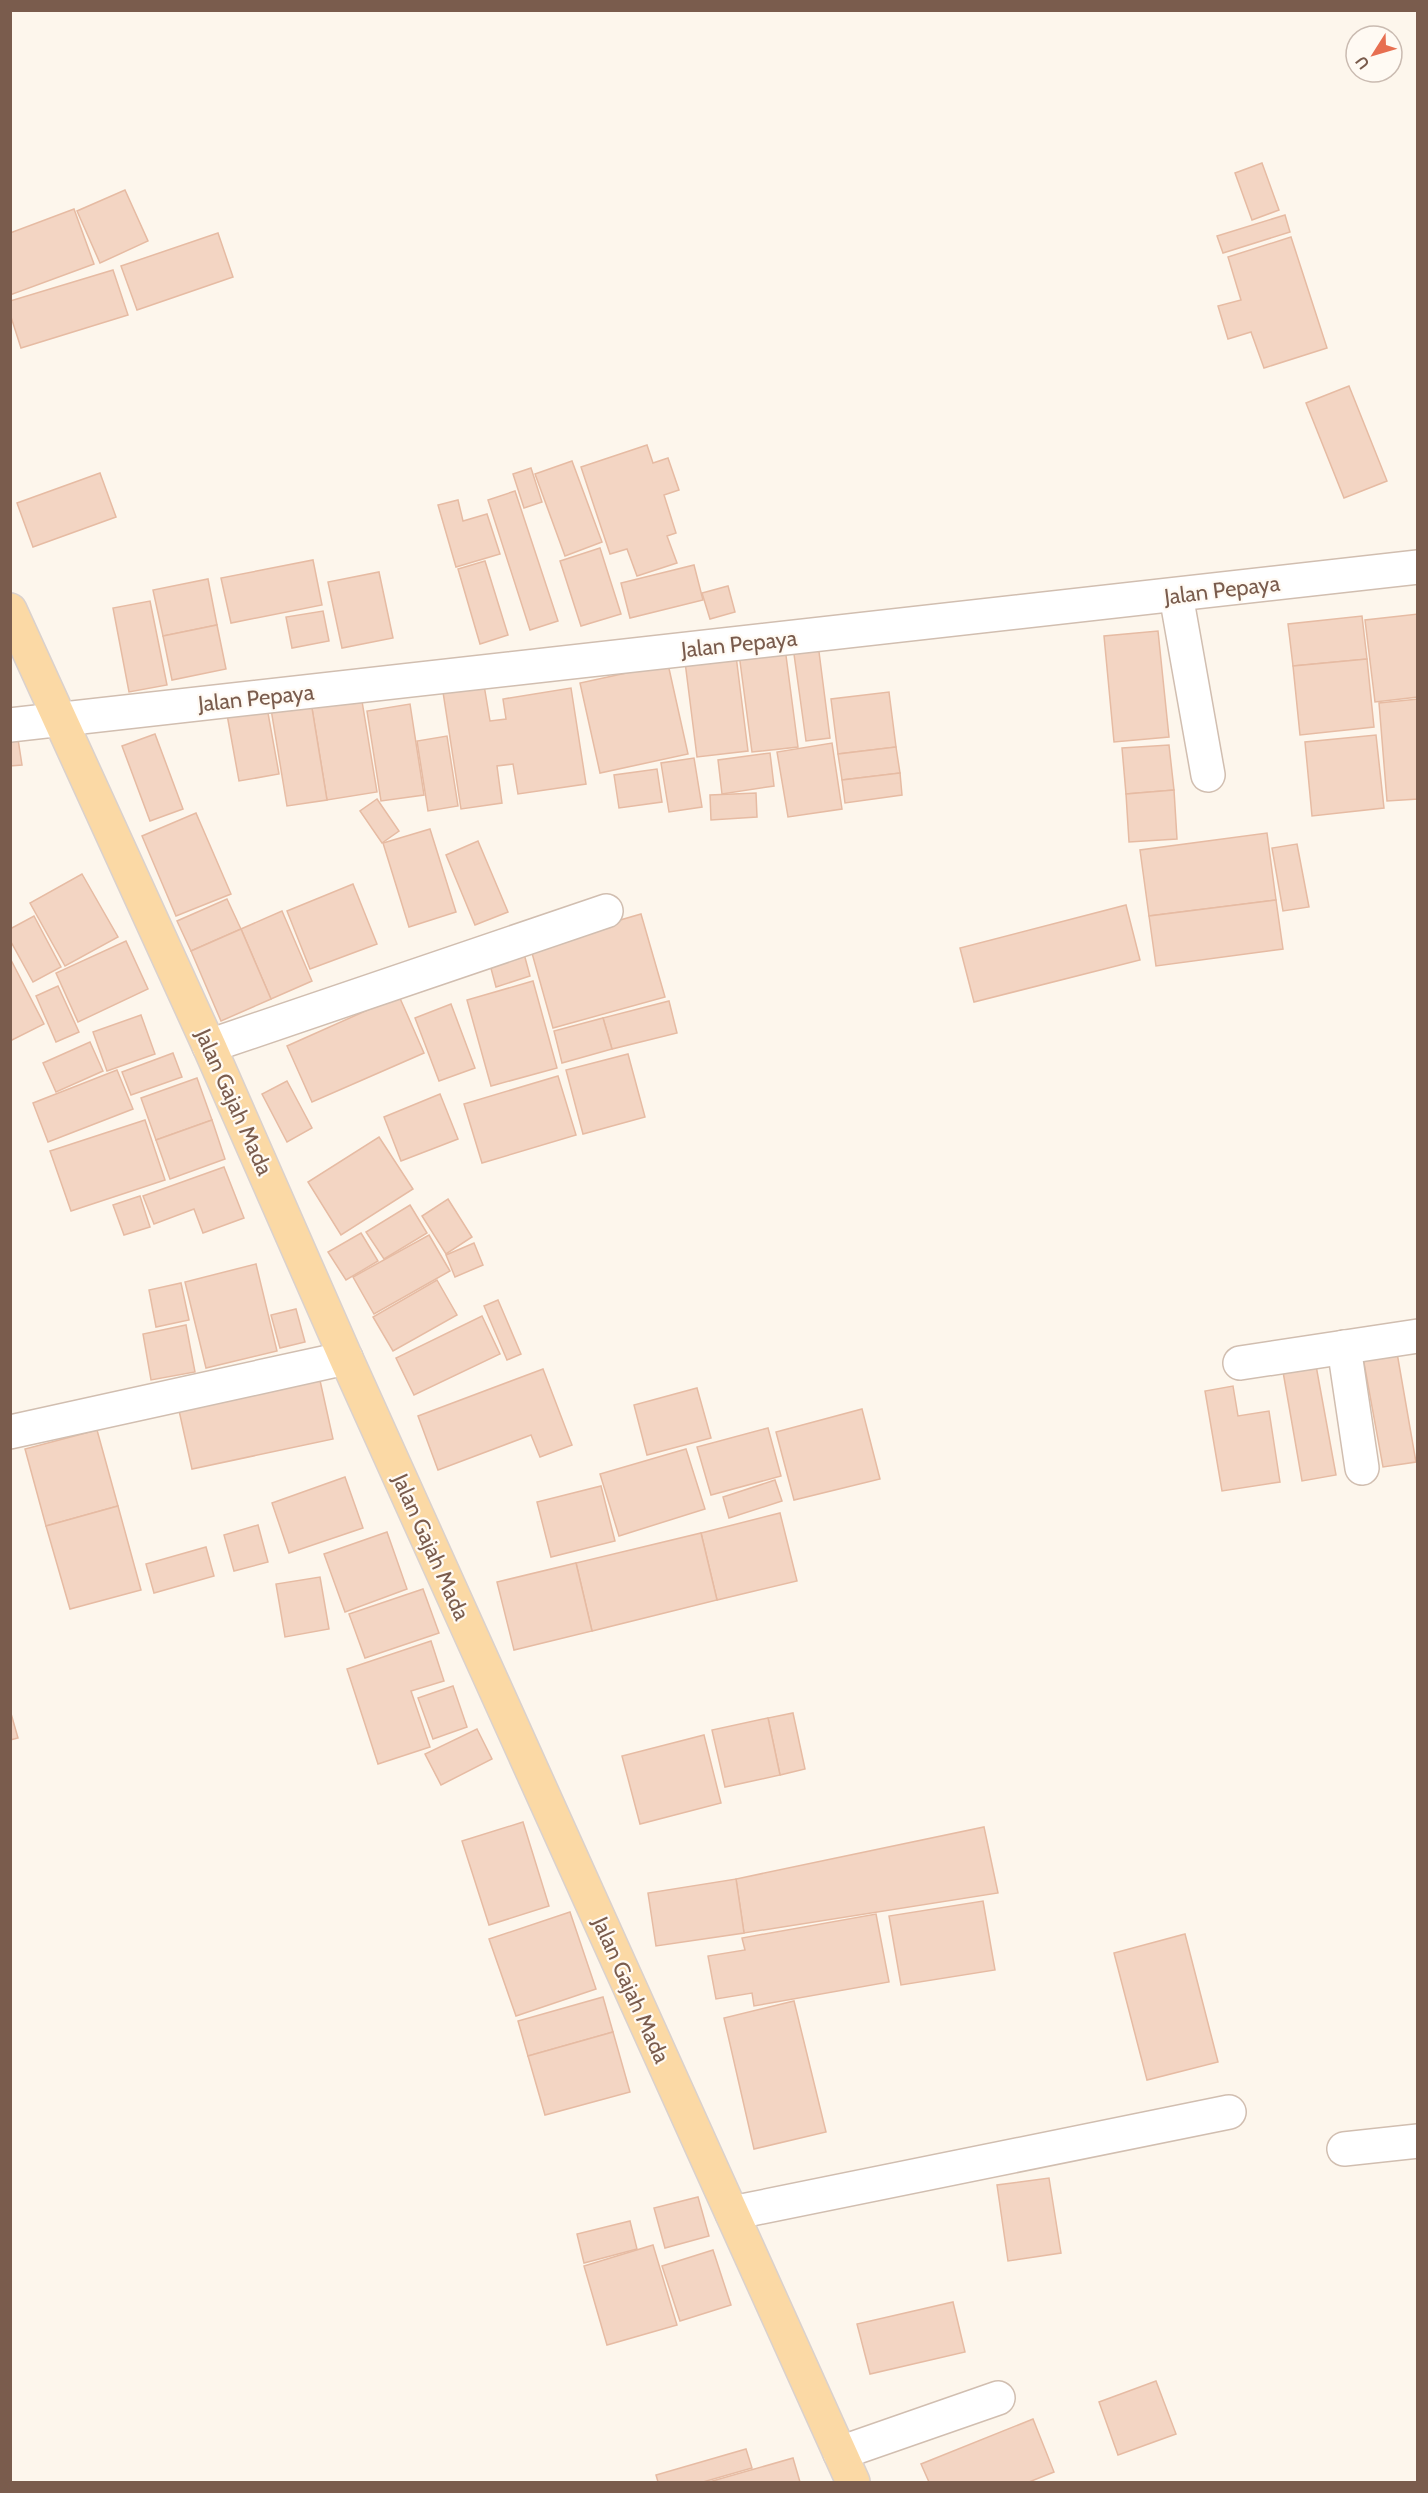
<svg xmlns="http://www.w3.org/2000/svg" width="1428" height="2493" font-family="Cabin,sans-serif">
<rect width="100%" height="100%" fill="#fdf6ec"/>
<g fill="#f3d5c3" stroke="#e6bba3" stroke-width="1.5">
<polygon points="1262,163 1279,210 1252,220 1235,173"/>
<polygon points="125,190 148,241 100,263 77,211"/>
<polygon points="74,209 94,264 10,295 10,233"/>
<polygon points="1285,215 1290,232 1223,253 1217,236"/>
<polygon points="218,233 233,277 137,310 121,266"/>
<polygon points="1291,237 1327,348 1264,368 1251,332 1228,339 1218,306 1241,300 1228,257"/>
<polygon points="113,270 128,315 21,348 10,314 10,301"/>
<polygon points="1349,386 1387,481 1344,498 1306,403"/>
<polygon points="647,445 653,463 668,458 679,490 664,495 676,533 667,536 677,563 637,576 627,549 610,554 581,467"/>
<polygon points="572,461 602,542 565,556 535,474"/>
<polygon points="531,468 542,502 524,508 513,474"/>
<polygon points="100,473 116,517 33,547 17,503"/>
<polygon points="515,491 558,621 530,630 488,500"/>
<polygon points="458,500 463,521 487,514 500,554 456,567 438,505"/>
<polygon points="600,548 621,614 581,626 560,561"/>
<polygon points="313,560 322,605 231,623 221,578"/>
<polygon points="485,561 508,635 480,644 458,569"/>
<polygon points="694,565 703,600 630,618 621,583"/>
<polygon points="379,572 393,638 342,648 328,582"/>
<polygon points="208,579 217,625 163,636 153,590"/>
<polygon points="728,586 735,612 710,619 702,593"/>
<polygon points="150,601 167,685 129,692 113,608"/>
<polygon points="323,611 329,641 292,648 286,617"/>
<polygon points="1418,614 1418,697 1375,702 1365,620"/>
<polygon points="1362,616 1367,659 1293,666 1288,624"/>
<polygon points="217,625 226,669 172,680 163,636"/>
<polygon points="1158,631 1169,737 1114,742 1104,636"/>
<polygon points="818,644 830,738 806,741 793,647"/>
<polygon points="735,648 748,751 697,757 684,654"/>
<polygon points="785,648 798,747 752,752 739,654"/>
<polygon points="1367,659 1374,727 1300,735 1293,666"/>
<polygon points="668,664 688,754 600,773 580,683"/>
<polygon points="484,685 490,721 506,719 503,699 571,688 586,784 518,794 513,764 497,766 502,803 461,809 443,692"/>
<polygon points="360,689 377,792 327,800 310,696"/>
<polygon points="889,692 896,747 838,754 831,699"/>
<polygon points="310,696 327,800 287,806 270,703"/>
<polygon points="1418,699 1418,799 1387,801 1379,703"/>
<polygon points="266,702 279,774 239,781 226,709"/>
<polygon points="410,704 424,795 381,801 367,711"/>
<polygon points="16,726 22,765 10,766 10,727"/>
<polygon points="155,734 183,809 150,821 122,746"/>
<polygon points="1376,735 1384,808 1312,816 1305,742"/>
<polygon points="447,736 458,806 428,811 417,741"/>
<polygon points="832,743 842,809 788,817 777,752"/>
<polygon points="1169,745 1174,790 1126,794 1122,748"/>
<polygon points="896,747 900,773 842,780 838,754"/>
<polygon points="770,753 774,786 722,794 718,760"/>
<polygon points="694,758 702,807 669,812 661,763"/>
<polygon points="657,769 662,802 619,808 614,775"/>
<polygon points="900,773 902,795 845,803 842,780"/>
<polygon points="1174,790 1177,839 1129,842 1126,794"/>
<polygon points="756,793 757,817 711,820 710,795"/>
<polygon points="377,799 399,831 382,843 360,811"/>
<polygon points="196,813 231,894 176,916 142,836"/>
<polygon points="430,829 456,912 409,927 383,843"/>
<polygon points="1267,833 1276,900 1149,916 1140,850"/>
<polygon points="478,841 508,912 475,925 446,855"/>
<polygon points="1297,844 1309,907 1283,911 1272,848"/>
<polygon points="82,874 118,937 65,966 30,903"/>
<polygon points="353,884 377,944 310,969 287,911"/>
<polygon points="227,899 241,929 191,951 177,921"/>
<polygon points="1276,900 1283,949 1156,966 1149,916"/>
<polygon points="1126,905 1140,960 974,1002 960,948"/>
<polygon points="282,911 312,981 271,999 241,929"/>
<polygon points="641,914 665,997 553,1028 530,946"/>
<polygon points="34,916 61,967 33,982 10,940 10,929"/>
<polygon points="241,929 271,999 221,1021 191,951"/>
<polygon points="126,941 148,989 78,1022 56,973"/>
<polygon points="523,950 530,976 496,987 489,961"/>
<polygon points="10,958 44,1024 10,1041"/>
<polygon points="533,981 557,1068 491,1086 467,1000"/>
<polygon points="58,986 79,1032 56,1042 36,996"/>
<polygon points="399,996 424,1053 312,1102 287,1046"/>
<polygon points="669,1001 677,1033 612,1049 603,1018"/>
<polygon points="451,1004 475,1068 439,1081 415,1018"/>
<polygon points="141,1015 155,1054 107,1071 93,1032"/>
<polygon points="603,1018 612,1049 562,1063 554,1031"/>
<polygon points="90,1042 103,1071 56,1092 43,1063"/>
<polygon points="173,1053 182,1077 131,1095 122,1072"/>
<polygon points="628,1054 645,1117 583,1134 566,1070"/>
<polygon points="117,1070 133,1109 48,1142 33,1103"/>
<polygon points="558,1076 576,1135 482,1163 464,1104"/>
<polygon points="197,1078 212,1120 156,1140 141,1098"/>
<polygon points="287,1081 312,1128 287,1142 262,1094"/>
<polygon points="440,1094 458,1139 401,1161 384,1117"/>
<polygon points="145,1120 165,1180 71,1211 50,1151"/>
<polygon points="212,1120 225,1159 170,1179 156,1140"/>
<polygon points="379,1137 413,1189 341,1235 308,1182"/>
<polygon points="224,1167 244,1218 203,1233 194,1209 154,1224 143,1196"/>
<polygon points="140,1196 150,1227 124,1235 113,1205"/>
<polygon points="448,1199 472,1237 446,1254 422,1216"/>
<polygon points="410,1205 427,1233 384,1259 366,1232"/>
<polygon points="361,1233 378,1261 346,1280 328,1252"/>
<polygon points="429,1235 450,1271 374,1314 353,1277"/>
<polygon points="474,1243 483,1265 455,1277 446,1255"/>
<polygon points="256,1264 277,1351 206,1368 185,1282"/>
<polygon points="437,1280 457,1315 393,1351 373,1317"/>
<polygon points="181,1283 189,1320 156,1327 149,1290"/>
<polygon points="498,1300 521,1354 507,1360 484,1306"/>
<polygon points="296,1309 305,1342 280,1348 271,1315"/>
<polygon points="482,1316 500,1354 414,1395 396,1358"/>
<polygon points="186,1325 195,1372 151,1380 143,1334"/>
<polygon points="1396,1347 1416,1462 1383,1467 1362,1352"/>
<polygon points="1315,1360 1336,1475 1302,1481 1282,1366"/>
<polygon points="543,1369 572,1445 540,1457 531,1435 438,1470 418,1416"/>
<polygon points="319,1376 333,1439 192,1469 178,1406"/>
<polygon points="1233,1386 1238,1416 1269,1411 1280,1482 1222,1491 1205,1391"/>
<polygon points="697,1388 711,1438 647,1455 634,1405"/>
<polygon points="862,1409 880,1479 794,1500 776,1432"/>
<polygon points="768,1428 781,1476 711,1495 697,1447"/>
<polygon points="97,1430 118,1506 46,1526 25,1449"/>
<polygon points="686,1449 705,1509 619,1536 600,1474"/>
<polygon points="345,1477 363,1528 289,1553 272,1503"/>
<polygon points="775,1480 782,1501 729,1518 723,1497"/>
<polygon points="601,1486 615,1541 551,1557 537,1502"/>
<polygon points="118,1506 141,1590 70,1609 46,1526"/>
<polygon points="780,1513 797,1581 717,1600 701,1533"/>
<polygon points="258,1525 268,1562 234,1571 224,1535"/>
<polygon points="387,1532 407,1589 345,1612 324,1554"/>
<polygon points="701,1533 717,1600 592,1631 576,1563"/>
<polygon points="206,1547 214,1576 154,1593 146,1564"/>
<polygon points="576,1563 592,1631 514,1650 497,1582"/>
<polygon points="320,1577 329,1629 285,1637 276,1584"/>
<polygon points="423,1589 439,1633 365,1658 349,1614"/>
<polygon points="431,1641 444,1681 411,1691 430,1747 378,1764 347,1669"/>
<polygon points="453,1686 467,1727 433,1739 418,1698"/>
<polygon points="10,1710 18,1738 10,1740"/>
<polygon points="793,1713 805,1769 780,1775 768,1718"/>
<polygon points="768,1718 780,1775 725,1787 712,1730"/>
<polygon points="477,1729 492,1759 441,1785 425,1754"/>
<polygon points="704,1735 721,1803 640,1824 622,1756"/>
<polygon points="523,1822 549,1906 489,1925 462,1841"/>
<polygon points="984,1827 998,1893 744,1933 736,1879"/>
<polygon points="736,1879 744,1933 656,1946 648,1893"/>
<polygon points="983,1901 995,1970 901,1985 889,1916"/>
<polygon points="570,1912 596,1989 516,2016 489,1939"/>
<polygon points="876,1914 889,1982 754,2006 752,1993 716,1999 708,1956 745,1950 742,1938"/>
<polygon points="1185,1934 1218,2062 1147,2080 1114,1953"/>
<polygon points="603,1997 613,2032 528,2056 518,2021"/>
<polygon points="794,2001 826,2132 754,2149 724,2018"/>
<polygon points="613,2032 630,2092 545,2115 528,2056"/>
<polygon points="1049,2178 1061,2253 1008,2261 997,2185"/>
<polygon points="698,2197 709,2236 665,2248 654,2208"/>
<polygon points="630,2221 637,2249 584,2263 577,2234"/>
<polygon points="653,2245 677,2325 607,2345 584,2266"/>
<polygon points="713,2250 731,2305 680,2321 662,2266"/>
<polygon points="953,2302 965,2352 870,2374 857,2324"/>
<polygon points="1156,2381 1176,2434 1118,2455 1099,2402"/>
<polygon points="1033,2419 1054,2472 1029,2482 929,2482 921,2464"/>
<polygon points="746,2449 752,2468 703,2482 658,2482 656,2475"/>
<polygon points="793,2458 800,2482 709,2482"/>
</g>
<g fill="none" stroke-linecap="round" stroke-linejoin="round">
<defs>
<g id="minor">
<polyline points="1176,595 1208,775"/>
<polyline points="10,725 1418,567"/>
<polyline points="209,1046 606,911"/>
<polyline points="1344,1347 1362,1468"/>
<polyline points="1240,1363 1418,1336"/>
<polyline points="10,1432 346,1358"/>
<polyline points="1344,2149 1418,2141"/>
<polyline points="732,2213 1229,2112"/>
<polyline points="840,2453 998,2398"/>
</g>
<polyline id="major" points="10,610 209,1046 346,1358 853,2482"/>
</defs>
<use href="#minor" stroke="#d1beb0" stroke-width="36"/>
<use href="#major" stroke="#dad1cd" stroke-width="36"/>
<use href="#minor" stroke="#fff" stroke-width="33"/>
<use href="#major" stroke="#fbd9a5" stroke-width="33"/>
</g>
<g text-anchor="middle" dominant-baseline="central" stroke-width="4.5" stroke-linejoin="round" paint-order="stroke">
<g font-size="22" fill="#7a5c4d" stroke="#fffaf3">
<text transform="translate(1222 590) rotate(-7)">Jalan Pepaya</text>
<text transform="translate(739 644) rotate(-6)">Jalan Pepaya</text>
<text transform="translate(256 698) rotate(-6)">Jalan Pepaya</text>
<text transform="translate(234 1102) rotate(66)">Jalan Gajah Mada</text>
<text transform="translate(431 1547) rotate(66)">Jalan Gajah Mada</text>
<text transform="translate(631 1990) rotate(66)">Jalan Gajah Mada</text>
</g>
</g>
<rect width="1428" height="2493" fill="none" stroke="#7a5c4d" stroke-width="24"/>
<g transform="translate(1374 54) rotate(233)"><circle r="28" fill="#fffaf3" stroke="#cabbb1" stroke-width="1.5"/>
<path d="M0-4.5L10 22L0 15L-10 22Z" fill="#e76f51"/>
<text y="-9" font-size="16" font-weight="bold" text-anchor="middle" fill="#7a5c4d">U</text>
</g>
</svg>
